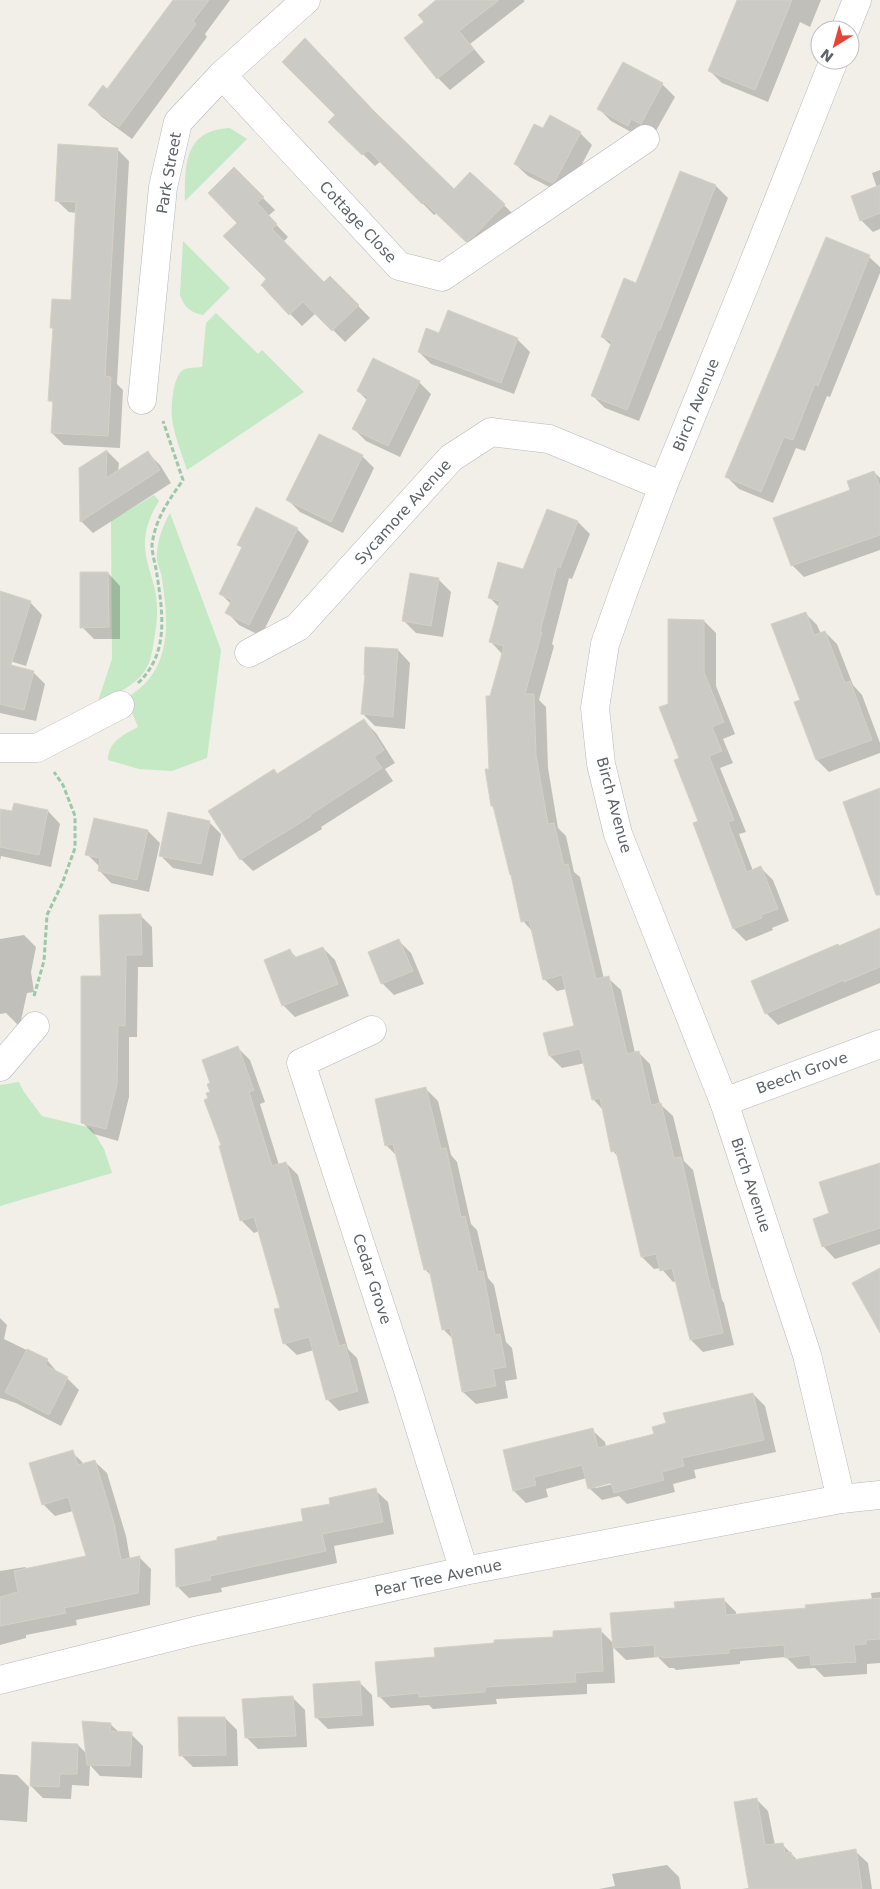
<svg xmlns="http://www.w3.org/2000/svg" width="880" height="1889" font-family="'DejaVu Sans',sans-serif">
<rect width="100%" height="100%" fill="#f1efe8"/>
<g fill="#c5e8c5">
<path d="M230,128L247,139L185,201C185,165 184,130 230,128Z"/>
<path d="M183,241L230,288L203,315C191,313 184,307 180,295Z"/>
<path d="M216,313L258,354L262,350L304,392L187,470C182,455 176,440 173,425C170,413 172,377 183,370C188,367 196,368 202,367L206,323Z"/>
<path d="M154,495L159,501C150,515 144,531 145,548C146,564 154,580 156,596C158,609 157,621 155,634C151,658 151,671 129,686C120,693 108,696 98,701L112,659L111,521Z"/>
<path d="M170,513L221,650L207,758L172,771L139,769L108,760C108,742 123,735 138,727L126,698C172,672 169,625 162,579C162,573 158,567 157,560C156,544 162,527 170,513Z"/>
<polygon points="19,1082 24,1092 42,1116 91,1128 104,1149 112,1173 0,1206 0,1085"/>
</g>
<g fill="#0003" fill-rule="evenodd">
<polygon points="175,0 230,0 205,34 207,37 132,139 102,117 90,105 108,91"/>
<polygon points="438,0 523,0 525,1 470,44 485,62 450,90 438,78 426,22"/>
<polygon points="759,0 821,0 810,27 800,22 768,102 722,83 710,71"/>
<polygon points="624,64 662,84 675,97 653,136 640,137 611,121 599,109"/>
<polygon points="337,115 382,121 454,191 504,205 516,217 479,253 437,213 434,215 381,161 375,166 330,122"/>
<polygon points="544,130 580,133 592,145 567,193 565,195 528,176 515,164"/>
<polygon points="117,149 129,161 117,384 123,390 120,448 64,445 52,433 54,404 50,400 54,330 51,327 72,301 77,213 69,212 56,200"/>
<polygon points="234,169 275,210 268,216 288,237 283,242 324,284 330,277 370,318 345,342 316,313 302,326 262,285 268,279 238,223"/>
<polygon points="880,170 880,229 873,232 861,220 877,188 872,173"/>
<polygon points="716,186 728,198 639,421 605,408 592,395 612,346 602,337"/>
<polygon points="826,239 869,257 880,267 880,273 830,397 827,396 805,451 796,448 773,503 739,489 727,477"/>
<polygon points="440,334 517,339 530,352 514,394 431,364 419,352"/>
<polygon points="419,382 431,394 400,457 366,441 354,429 367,400 358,391"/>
<polygon points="107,451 119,463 118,471 148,453 160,465 171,483 93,533 81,521"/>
<polygon points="362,456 374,468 343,533 300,512 288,500"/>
<polygon points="874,472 880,478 880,550 804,577 792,565 852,491"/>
<polygon points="547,511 578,522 590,534 572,579 569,578 552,644 554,646 539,700 546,707 548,768 558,828 566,836 574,872 580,877 604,979 608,978 621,990 635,1053 638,1052 650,1064 660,1104 673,1116 684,1161 693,1170 722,1300 724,1303 734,1345 703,1352 691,1340 677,1281 673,1282 661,1268 654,1269 642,1257 619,1158 613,1151 603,1110 593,1099 585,1063 562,1068 550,1056 545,1034 575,1027 566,989 557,991 544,979 533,932 523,921 495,809 492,806 490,770 491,697 503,655 491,642 500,608 490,598 524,571"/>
<polygon points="297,529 309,541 261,636 239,625 227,612 231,604 221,594 243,549 239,544"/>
<polygon points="108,573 120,586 120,639 94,639 82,627"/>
<polygon points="411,575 439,580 451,592 443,637 416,633 404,621"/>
<polygon points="0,593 30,602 42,615 26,666 0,658"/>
<polygon points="805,613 817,625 821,634 825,632 837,644 853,685 862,695 880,743 880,753 829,772 817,760 796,703 801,701"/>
<polygon points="704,621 716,633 716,686 735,734 723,739 733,763 720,768 746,832 739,834 753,871 761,868 773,880 789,921 772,928 773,930 746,941 734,929 716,885 718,884 681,759 669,705"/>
<polygon points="398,650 410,663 405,729 375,726 362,713"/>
<polygon points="0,664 33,672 45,684 36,721 0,713"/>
<polygon points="364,721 376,733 395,763 385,769 393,781 321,827 322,829 253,871 241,859 210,812 274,771 278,775"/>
<polygon points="48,811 60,824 51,867 1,856 0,861 0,817 13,813"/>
<polygon points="95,820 148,831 160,843 149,892 111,883 99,870 100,867 87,854"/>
<polygon points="209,822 221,834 213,876 173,868 160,855"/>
<polygon points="140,915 152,927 153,967 138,967 137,1037 129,1037 129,1097 118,1141 94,1134 82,1122 102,977"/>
<polygon points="880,929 880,983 778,1025 766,1013 753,981"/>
<polygon points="24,935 36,947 31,972 34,992 27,993 20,1025 18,1025 6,1013 0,1014 0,939"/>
<polygon points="399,941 411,953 424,984 394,995 382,983"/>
<polygon points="323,948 335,960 349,996 295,1017 283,1005 290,951 297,958"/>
<polygon points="238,1048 250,1060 265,1102 260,1104 279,1165 286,1163 298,1175 348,1349 357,1358 369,1403 339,1411 327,1399 314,1350 297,1355 284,1343 282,1308 259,1231 254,1233 241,1220 210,1099 212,1093"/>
<polygon points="426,1089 438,1101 451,1155 457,1162 471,1224 477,1230 488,1278 494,1285 506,1342 512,1348 517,1379 505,1381 508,1398 476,1404 463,1392 453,1339 443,1329 432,1277 425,1269 397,1156 386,1145"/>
<polygon points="880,1164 880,1244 835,1259 823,1246 831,1214"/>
<polygon points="0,1318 7,1325 4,1339 47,1360 58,1373 67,1378 79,1390 61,1426 16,1403 0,1398"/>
<path d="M753,1394L765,1406L776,1452L694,1470L696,1478L673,1484L675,1492L627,1504L619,1496L602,1500L589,1488L587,1478L546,1489L548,1497L526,1503L514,1491L592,1430L605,1442L606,1447L655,1435ZM617,1480V1483L596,1488V1485Z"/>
<polygon points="74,1454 84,1464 94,1461 107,1473 126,1536 130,1559 139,1557 151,1569 150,1605 76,1620 77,1625 26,1635 26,1638 0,1645 0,1571 25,1567 27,1569 87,1557 73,1511 55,1516 43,1504"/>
<polygon points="375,1490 388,1502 394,1534 334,1546 337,1563 221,1588 222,1592 189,1598 177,1586 305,1522 331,1505"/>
<polygon points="880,1592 880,1663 867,1664 867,1674 824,1677 815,1668 798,1669 786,1657 740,1661 740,1664 676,1670 674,1668 669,1668 658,1657 626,1660 613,1647 615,1683 587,1684 587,1694 496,1699 497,1704 433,1709 429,1705 391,1708 379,1696 436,1658 600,1630 613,1643 676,1609 724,1600 736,1612 736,1616 807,1609 872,1600 871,1593"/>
<polygon points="360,1683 372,1695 374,1726 328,1729 316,1717"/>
<polygon points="293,1698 305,1710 307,1747 258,1749 246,1737"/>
<polygon points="225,1718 237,1730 238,1766 193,1767 181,1755"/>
<polygon points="110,1724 120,1733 131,1734 143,1746 142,1778 100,1776 90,1765 89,1786 72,1785 71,1799 43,1798 31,1786 78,1745 87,1754"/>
<polygon points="0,1774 17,1775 29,1787 27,1822 0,1820"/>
<polygon points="756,1799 768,1811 775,1845 782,1844 798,1861 855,1851 868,1863 872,1889 742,1889 750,1888"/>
<polygon points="667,1865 679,1877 681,1889 599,1889 615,1886 612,1874"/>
</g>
<g fill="#cccac5" stroke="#d6d1c6">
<polygon points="173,0 209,0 193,21 196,24 119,127 88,105 103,85 107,89"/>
<polygon points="436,0 499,0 459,31 474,49 437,79 404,38 424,22 418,15"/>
<polygon points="737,0 792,0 755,90 708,71"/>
<polygon points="305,38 374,111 454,189 470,172 505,204 473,237 466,242 424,202 422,204 368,150 362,155 328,122 335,115 282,62"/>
<polygon points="623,62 663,83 641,124 631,119 628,126 597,109"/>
<polygon points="550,115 581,132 555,181 552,183 514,164 534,124 543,128"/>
<polygon points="58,144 118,148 105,376 111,377 108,436 51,433 53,401 48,401 53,328 50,328 52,299 71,300 76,202 55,201"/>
<polygon points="234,167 264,197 257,203 277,224 272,229 324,282 330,276 359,305 332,331 303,302 289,315 261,285 266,279 223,236 237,223 208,193"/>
<polygon points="680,171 716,185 660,330 658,330 627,410 591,396 612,341 601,337 624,278 636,283"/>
<polygon points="880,185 880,213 860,221 851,196"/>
<polygon points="826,237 870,255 818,386 815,384 793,440 784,437 761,492 725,477"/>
<polygon points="448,310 518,338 501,383 418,352 426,328 439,333"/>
<polygon points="373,358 420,381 388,446 352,429 368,397 357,391"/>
<polygon points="319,434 363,455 331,522 286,500"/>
<polygon points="107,450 106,478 148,451 160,470 80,522 79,468"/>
<polygon points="874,471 880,487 880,535 791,566 773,518 850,490 847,481"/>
<polygon points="256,507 298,528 249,625 225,613 232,600 219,594 242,547 237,545"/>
<polygon points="547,509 578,521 560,568 557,566 540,632 542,632 525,694 534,694 536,755 548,824 554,823 564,865 568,864 596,979 609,976 627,1054 639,1051 651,1105 661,1103 674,1158 681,1157 711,1290 713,1289 723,1333 690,1340 672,1268 660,1271 656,1254 641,1257 616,1151 611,1152 600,1098 592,1100 580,1049 549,1056 543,1033 574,1026 562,975 543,980 529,920 521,922 511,875 510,875 493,806 491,806 485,769 489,769 486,696 490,696 504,646 489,642 500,601 488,598 498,562 523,569"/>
<polygon points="80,572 108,572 109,627 80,628"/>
<polygon points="410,573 439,578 431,626 402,621"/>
<polygon points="0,591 31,601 11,665 34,671 24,710 0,704"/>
<polygon points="806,612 814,635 825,631 845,683 850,681 872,740 816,760 794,702 800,700 771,624"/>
<polygon points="668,619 704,620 704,672 724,722 712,727 722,751 709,756 734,820 728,822 747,872 761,866 778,909 761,915 762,918 733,929 693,823 698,821 674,760 679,758 659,707 668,704"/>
<polygon points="365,647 398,649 393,717 361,714 365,675 364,675"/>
<polygon points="364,719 384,750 374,757 382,768 310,815 311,816 240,860 208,811 274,769 277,774"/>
<polygon points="880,788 880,895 876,895 843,802"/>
<polygon points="14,803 48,810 39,855 0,847 0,809 12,811"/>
<polygon points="168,812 210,821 201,864 159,856"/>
<polygon points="94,818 148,830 137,880 98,871 100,858 85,855"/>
<polygon points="141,914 142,955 126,955 125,1026 118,1025 117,1084 106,1129 81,1123 81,976 101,976 99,915"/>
<polygon points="880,928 880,967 844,982 844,980 765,1014 751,981 838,944 839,946"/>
<polygon points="399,939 413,971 381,984 368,952"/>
<polygon points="323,947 338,984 282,1006 264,960 290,949 294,958"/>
<polygon points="238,1046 254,1090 249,1092 272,1166 286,1162 339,1346 345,1344 358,1391 326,1400 309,1337 283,1344 274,1309 280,1308 254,1217 240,1221 219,1146 221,1145 204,1100 208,1098 206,1093 210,1092 207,1084 210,1083 202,1060"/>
<polygon points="426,1087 441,1149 446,1148 461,1217 465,1216 478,1272 483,1271 495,1335 500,1334 506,1367 493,1369 496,1386 462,1392 450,1328 442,1330 429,1269 424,1270 393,1144 385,1146 375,1099"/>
<polygon points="880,1163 880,1228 822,1247 813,1219 829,1213 819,1182"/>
<polygon points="880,1268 880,1333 852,1283"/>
<polygon points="27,1349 48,1359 45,1365 68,1377 49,1415 5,1392"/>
<polygon points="753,1393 764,1440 682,1458 684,1466 662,1472 664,1480 614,1493 611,1483 588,1489 582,1465 534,1477 536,1485 513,1491 503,1450 593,1428 598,1448 654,1434 652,1427 666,1423 663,1413"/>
<polygon points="73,1450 78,1465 95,1460 114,1523 121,1560 140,1556 138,1593 64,1608 66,1613 0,1626 0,1597 18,1592 14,1571 86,1556 68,1497 42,1505 29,1463"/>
<polygon points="376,1488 383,1522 322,1534 326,1551 210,1576 211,1580 176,1587 175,1549 217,1540 217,1537 303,1521 301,1509 330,1504 329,1498"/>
<polygon points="724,1598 726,1615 806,1608 805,1605 880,1598 880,1639 866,1640 866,1644 854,1645 856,1662 811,1665 810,1655 785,1658 784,1645 729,1649 729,1653 662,1658 662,1656 655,1657 654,1645 613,1648 610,1613 675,1608 674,1602"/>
<polygon points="601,1628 603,1671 575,1673 576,1682 485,1687 485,1692 419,1697 419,1693 378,1697 375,1662 435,1657 434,1648 494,1643 494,1640 553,1637 553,1631"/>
<polygon points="360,1681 362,1715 315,1718 313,1684"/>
<polygon points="293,1696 296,1736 245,1738 242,1699"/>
<polygon points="178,1717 225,1717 226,1755 179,1756"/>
<polygon points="82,1721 111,1723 110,1731 132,1732 130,1766 87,1765"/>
<polygon points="32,1742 78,1744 77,1774 60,1774 59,1787 30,1786"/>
<polygon points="757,1798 765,1845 783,1843 785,1853 791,1852 793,1860 856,1849 862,1889 749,1889 734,1802"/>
</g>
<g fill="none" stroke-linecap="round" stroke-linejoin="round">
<defs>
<g id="street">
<polyline points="845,30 857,0"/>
<polyline points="834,60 750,272 663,486 624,590 605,644 595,708 601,764 618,834 724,1102 807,1355 841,1499"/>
<polyline points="222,75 399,266 442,277 645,139"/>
<polyline points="142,400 163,187 178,122 222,75 306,0"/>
<polyline points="249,653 298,627 451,458 491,432 549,439 663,486"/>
<polyline points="0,748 37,748 120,705"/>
<polyline points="372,1030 301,1063 407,1387 464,1571"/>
<polyline points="0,1067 35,1026"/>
<polyline points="724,1102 880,1044"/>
<polyline points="0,1680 195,1631 464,1571 841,1499 880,1495"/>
</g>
</defs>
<use href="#street" stroke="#b5b8bc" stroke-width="29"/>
<g stroke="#9cc7a9" stroke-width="3" stroke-dasharray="5 2.5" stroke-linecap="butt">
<path d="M138,683C169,654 163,614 157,575C156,566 152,555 152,545C155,519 169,500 183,480L163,421"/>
<polyline points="34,996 44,961 47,915 62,884 75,848 75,816 63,785 54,772"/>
</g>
<use href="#street" stroke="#fff" stroke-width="28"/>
</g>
<g text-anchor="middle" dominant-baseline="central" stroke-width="5" stroke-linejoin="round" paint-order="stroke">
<g font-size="15" fill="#5f6368" stroke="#fff">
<text transform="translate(169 173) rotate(-80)">Park Street</text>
<text transform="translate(358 222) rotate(47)">Cottage Close</text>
<text transform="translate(696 405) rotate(-68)">Birch Avenue</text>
<text transform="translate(403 512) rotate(-48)">Sycamore Avenue</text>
<text transform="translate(614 805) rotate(75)">Birch Avenue</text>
<text transform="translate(802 1073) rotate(-20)">Beech Grove</text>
<text transform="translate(751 1185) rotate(72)">Birch Avenue</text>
<text transform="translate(372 1279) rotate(72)">Cedar Grove</text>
<text transform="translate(438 1578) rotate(-12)">Pear Tree Avenue</text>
</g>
</g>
<g transform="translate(835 45) rotate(217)"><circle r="24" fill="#ffffff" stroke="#bfc1c3"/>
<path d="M0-4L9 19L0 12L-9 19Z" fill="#ea4335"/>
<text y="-8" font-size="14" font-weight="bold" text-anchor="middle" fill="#5f6368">N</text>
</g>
</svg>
